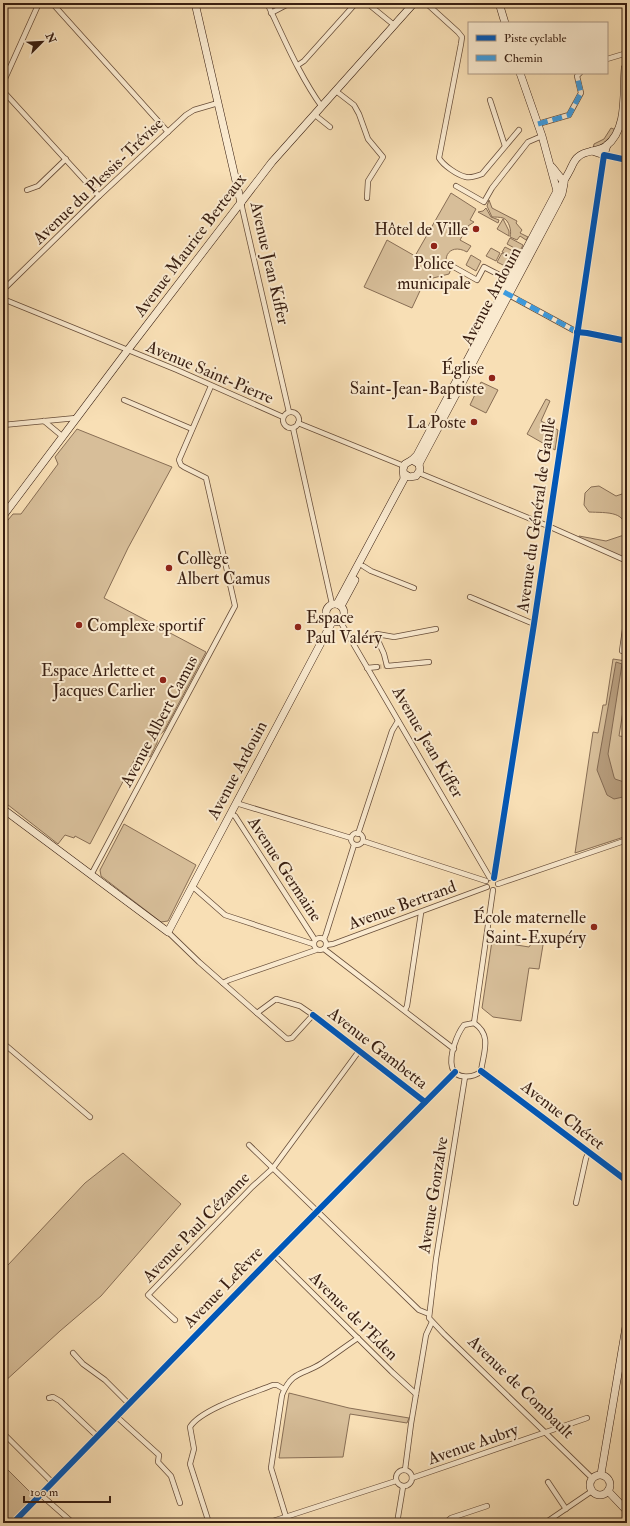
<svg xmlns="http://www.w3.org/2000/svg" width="630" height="1526" font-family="'IM FELL Double Pica',serif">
<rect width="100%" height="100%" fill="#f8dfb5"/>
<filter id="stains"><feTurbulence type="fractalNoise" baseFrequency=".005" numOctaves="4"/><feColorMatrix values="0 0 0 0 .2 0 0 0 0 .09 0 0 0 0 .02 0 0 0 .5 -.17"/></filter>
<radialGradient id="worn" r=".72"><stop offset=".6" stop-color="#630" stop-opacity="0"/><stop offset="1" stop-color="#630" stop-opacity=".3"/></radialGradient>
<g fill="#d7be99" stroke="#886e55">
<polygon points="611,128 616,130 605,144 593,149 594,144 604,139"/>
<path d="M451,193L476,209L470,220L474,222L468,226V232L465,231L460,240L471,246L467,252C449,242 440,260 451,269L449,274L425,280L412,308L364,287L387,240L415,256Z"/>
<path d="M489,200L492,208L517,221L516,223L522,230L520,233L528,237L526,240L520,236L517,240L510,237C512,231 509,220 503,218C500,217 495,217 492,217L487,206Z"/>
<polygon points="486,208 491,217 499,220 498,223 478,212 483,211"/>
<polygon points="503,219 509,231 509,236 497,229"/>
<polygon points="510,238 523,245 520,251 507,244"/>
<polygon points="505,247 519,254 516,259 502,252"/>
<polygon points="491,248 500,253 496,261 486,256"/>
<polygon points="502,253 511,259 507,267 497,262"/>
<polygon points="471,255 481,261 476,271 466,265"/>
<polygon points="481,382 498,390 486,413 470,405"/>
<polygon points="546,399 550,401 541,421 558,430 555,450 527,434"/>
<polygon points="77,429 172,467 128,548 104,598 206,652 164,731 158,736 157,743 150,757 142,753 140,756 137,755 90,844 75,836 74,838 65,835 58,844 3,801 3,526 13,514 21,514 58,464 55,457"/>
<path d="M627,482V559L579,539V536L606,541L624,535C630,510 606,513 589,512L584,505L585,493L591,487L599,486L616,496L625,493Z"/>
<polygon points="613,659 626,661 624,676 627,677 627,686 619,736 627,737 627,836 575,853 593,732 598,733 603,705 606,705"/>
<polygon points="124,824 196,865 168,921 161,922 101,876 100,870"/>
<polygon points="532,937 544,939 539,969 529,968 521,1021 493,1017 482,1008 492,941 529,947 531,944"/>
<polygon points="123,1153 181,1204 101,1296 60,1331 3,1383 3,1268 8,1265 85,1183"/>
<polygon points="289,1393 349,1408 409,1418 407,1423 350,1414 343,1457 279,1458"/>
<polygon points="3,1465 36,1498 12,1523 3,1523"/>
</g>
<polygon fill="#b79d7d" stroke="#846a52" points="616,662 622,664 608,754 614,777 615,779 624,782 625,792 623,797 614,799 607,795 597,770"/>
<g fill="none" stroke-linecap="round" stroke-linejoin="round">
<polyline stroke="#d2b894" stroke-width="4.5" stroke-dasharray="4.5 2" stroke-linecap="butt" points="377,667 387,666"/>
<defs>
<g id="street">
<polyline points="52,3 168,132"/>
<path d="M267,3C284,38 299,75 322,107"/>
<polyline points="367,3 394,25"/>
<path d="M426,3L458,32L462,37L461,44L439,158C443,165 457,175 466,177C471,178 477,176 482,174L519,130"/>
<polyline points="271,13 290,3"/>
<polyline points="607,59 627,53"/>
<polyline points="298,65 304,61 356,3"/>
<polyline points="3,83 39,3"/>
<polyline points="3,91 99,196"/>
<polyline points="336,91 354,105 359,114 368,139 383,157 368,181 367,198"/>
<polyline points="490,100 505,146"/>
<polyline points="315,115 330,127"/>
<polyline points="538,124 569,115 581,93 577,76 580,73"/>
<polyline points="456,186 484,202 492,188 528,142 542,136"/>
<polyline points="27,190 38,186 66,159"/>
<polyline points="241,203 289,412"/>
<polyline points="452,266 477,280 484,267 511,281"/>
<polyline points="3,290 99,196 186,115 194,110 218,103"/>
<polyline points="507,294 577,332 587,333 627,341"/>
<polyline points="3,299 177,370 283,417"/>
<polyline points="124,400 192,429"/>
<circle cx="291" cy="420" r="8"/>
<polyline points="44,421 62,436"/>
<polyline points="298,423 404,466"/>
<polyline points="3,425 76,418"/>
<polyline points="293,428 332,604"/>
<polyline points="419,473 548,526 627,561"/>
<polyline points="363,566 371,571 414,588"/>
<polyline points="470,597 534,624"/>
<polyline points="340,621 490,878"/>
<polyline points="622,651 627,615"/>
<polyline points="429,662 387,666 384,654 376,636 377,634 394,637 436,629"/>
<polyline points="367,668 377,667"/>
<polyline points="236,803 351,838"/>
<polyline points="231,814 235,816 315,940"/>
<circle cx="357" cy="839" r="6"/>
<polyline points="358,834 392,731 398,721"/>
<polyline points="363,841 486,881"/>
<polyline points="91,875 235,606 206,478 184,467 181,465 179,460 211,386"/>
<polyline points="494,878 534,624 604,155 627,160"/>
<polyline points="498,884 627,840"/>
<polyline points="192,886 225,915 313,944"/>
<polyline points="168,932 199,962 257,1013"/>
<circle cx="320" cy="944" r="6"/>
<polyline points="324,939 326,934 354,845"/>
<polyline points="326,945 333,944 487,887"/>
<polyline points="324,949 454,1049"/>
<polyline points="223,983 229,980 316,950"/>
<polyline points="405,1010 407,1006 421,913"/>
<polyline points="313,1015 292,1038 287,1039 257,1013 276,999 300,1006 313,1015 425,1102"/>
<path d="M474,1023C492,1035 484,1051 481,1071C475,1078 455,1080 452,1067C449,1055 457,1034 464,1025Z"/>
<polyline points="474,1023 493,890"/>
<polyline points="3,1043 90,1117"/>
<polyline points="481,1071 627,1181"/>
<polyline points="465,1077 436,1259 429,1318 444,1334 592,1478"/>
<polyline points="249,1145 419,1310 429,1314"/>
<polyline points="576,1203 586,1158 589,1152"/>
<polyline points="274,1255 392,1372 416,1394"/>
<polyline points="175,1320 148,1295 252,1187 273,1168 359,1051"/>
<polyline points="73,1353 83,1364 105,1380 129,1404"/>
<polyline points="49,1398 53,1397 60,1401 97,1436"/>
<polyline points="117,1417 159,1455 158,1462 171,1476 180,1503"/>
<polyline points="3,1433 52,1482"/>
<circle cx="404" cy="1478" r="8"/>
<polyline points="405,1470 411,1424 426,1335 432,1322"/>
<polyline points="412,1478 587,1418"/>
<polyline points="548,1482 566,1509"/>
<polyline points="40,1494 73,1523"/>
<path d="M286,1517L271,1468L282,1395C292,1370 304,1375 322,1363C334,1355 346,1346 358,1338"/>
<polyline points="13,1523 274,1255 455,1072"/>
<path d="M209,1523L190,1464L194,1449L190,1427C201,1409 253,1393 273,1385H277L284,1389"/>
<polyline points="267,1523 396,1481"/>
<polyline points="397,1523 403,1487"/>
<polyline points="445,1523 451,1518 487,1506"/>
<polyline points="545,1523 592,1491"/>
</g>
<g id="secondary">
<polyline points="195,3 241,203"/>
<polyline points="499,3 505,23"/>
<polyline points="520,73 542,136 557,191"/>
<polyline points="592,151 604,155 607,145"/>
<polyline points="552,167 564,182"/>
<path d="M412,460L417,455L557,191C562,184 566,178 570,170C572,166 574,160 578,157C585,150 598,152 606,146C628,130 623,92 625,68L627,64"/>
<polyline points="419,464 558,202 562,194 564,184"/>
<polyline points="3,516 127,351 272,162 414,3"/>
<circle cx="335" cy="613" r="9"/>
<polyline points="337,604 404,479 403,469 405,464 412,460 419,464 420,470 416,476 409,477 405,474"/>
<polyline points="341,606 355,580"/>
<polyline points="3,809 168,932 332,622"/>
<polyline points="601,1474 627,1321"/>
<circle cx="600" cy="1485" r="10"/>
<polyline points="608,1491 627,1511"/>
</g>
</defs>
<use href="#street" stroke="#684e3a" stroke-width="6"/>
<use href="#secondary" stroke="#381e11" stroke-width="8"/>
<use href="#street" stroke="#faeacf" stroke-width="4.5"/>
<use href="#secondary" stroke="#faeacf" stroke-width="7"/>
<g stroke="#3e9bde" stroke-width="5" stroke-dasharray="10 5" stroke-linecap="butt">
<polyline points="538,124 569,115 581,93 577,76"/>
<polyline points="504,292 577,332 577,335"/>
</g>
<defs>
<g id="cycleway">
<polyline points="577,332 587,333 627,341"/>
<polyline points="494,878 534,624 604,155 627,160"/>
<polyline points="313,1015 425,1102"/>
<polyline points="481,1071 627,1181"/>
<polyline points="13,1523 274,1255 455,1072"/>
</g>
</defs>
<use href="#cycleway" stroke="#faeacf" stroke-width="8"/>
<use href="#cycleway" stroke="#0057b8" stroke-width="6"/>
</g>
<g fill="#8f2418" stroke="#faeacf" stroke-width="1.5">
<circle cx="476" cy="229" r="4"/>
<circle cx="434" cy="246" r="4"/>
<circle cx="492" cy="378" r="4"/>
<circle cx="474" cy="422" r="4"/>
<circle cx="169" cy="568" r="4"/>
<circle cx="79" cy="625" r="4"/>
<circle cx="298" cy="627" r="4"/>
<circle cx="163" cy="680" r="4"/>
<circle cx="594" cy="927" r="4"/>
</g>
<g text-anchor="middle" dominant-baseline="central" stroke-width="4" stroke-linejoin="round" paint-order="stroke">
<g font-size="17" fill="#381e11" stroke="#faeacf">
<text transform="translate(98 181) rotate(-44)">Avenue du Plessis-Trévise</text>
<text transform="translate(190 245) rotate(-53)">Avenue Maurice Berteaux</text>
<text transform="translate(270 263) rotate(77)">Avenue Jean Kiffer</text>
<text transform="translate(491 296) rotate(-62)">Avenue Ardouin</text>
<text transform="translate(210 372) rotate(23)">Avenue Saint-Pierre</text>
<text transform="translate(536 515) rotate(-82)">Avenue du Général de Gaulle</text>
<text transform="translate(159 721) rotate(-62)">Avenue Albert Camus</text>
<text transform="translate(428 742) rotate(60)">Avenue Jean Kiffer</text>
<text transform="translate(237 770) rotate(-62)">Avenue Ardouin</text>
<text transform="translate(285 869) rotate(57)">Avenue Germaine</text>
<text transform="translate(402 905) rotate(-20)">Avenue Bertrand</text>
<text transform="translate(378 1048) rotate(38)">Avenue Gambetta</text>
<text transform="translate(563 1115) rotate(38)">Avenue Chéret</text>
<text transform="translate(433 1195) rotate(-81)">Avenue Gonzalve</text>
<text transform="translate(196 1227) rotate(-46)">Avenue Paul Cézanne</text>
<text transform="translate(223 1287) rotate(-46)">Avenue Lefèvre</text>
<text transform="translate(354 1316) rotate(45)">Avenue de l'Eden</text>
<text transform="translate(521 1387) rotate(44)">Avenue de Combault</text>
<text transform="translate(473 1444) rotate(-19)">Avenue Aubry</text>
</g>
<g font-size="17" fill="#381e11" stroke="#faeacf" text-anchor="end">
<text x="468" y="229">Hôtel de Ville</text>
<text x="434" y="263" text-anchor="middle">Police<tspan x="434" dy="20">municipale</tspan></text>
<text x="484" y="368">Église<tspan x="484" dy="20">Saint-Jean-Baptiste</tspan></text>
<text x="466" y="422">La Poste</text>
<text x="177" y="558" text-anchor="start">Collège<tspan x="177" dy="20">Albert Camus</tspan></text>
<text x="306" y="617" text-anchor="start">Espace<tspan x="306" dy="20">Paul Valéry</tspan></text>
<text x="87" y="625" text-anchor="start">Complexe sportif</text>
<text x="155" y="670">Espace Arlette et<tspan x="155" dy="20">Jacques Carlier</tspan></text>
<text x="586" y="917">École maternelle<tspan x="586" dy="20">Saint-Exupéry</tspan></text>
</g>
</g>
<rect width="630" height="1526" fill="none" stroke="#f8dfb5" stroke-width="16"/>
<rect x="4" y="4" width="622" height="1518" fill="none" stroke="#381e11" stroke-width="2"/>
<rect x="8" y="8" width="614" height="1510" fill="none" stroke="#381e11"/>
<rect x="468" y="22" width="140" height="52" fill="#faeacf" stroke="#ac9883"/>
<rect x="476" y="35" width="20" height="6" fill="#0057b8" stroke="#ac9883"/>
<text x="504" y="42" font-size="12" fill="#381e11">Piste cyclable</text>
<rect x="476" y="55" width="20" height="6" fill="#3e9bde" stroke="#ac9883"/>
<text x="504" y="62" font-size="12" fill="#381e11">Chemin</text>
<g transform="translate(42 42) rotate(66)" stroke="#faeacf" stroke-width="3" paint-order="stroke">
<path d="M0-3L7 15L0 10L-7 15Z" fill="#381e11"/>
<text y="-6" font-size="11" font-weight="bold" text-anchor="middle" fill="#381e11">N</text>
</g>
<path d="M24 1496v6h86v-6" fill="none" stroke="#381e11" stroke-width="2"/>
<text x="30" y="1496" font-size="12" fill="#381e11" stroke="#faeacf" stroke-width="3" paint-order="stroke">100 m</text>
<rect width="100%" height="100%" filter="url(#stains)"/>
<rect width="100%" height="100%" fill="url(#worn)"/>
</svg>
